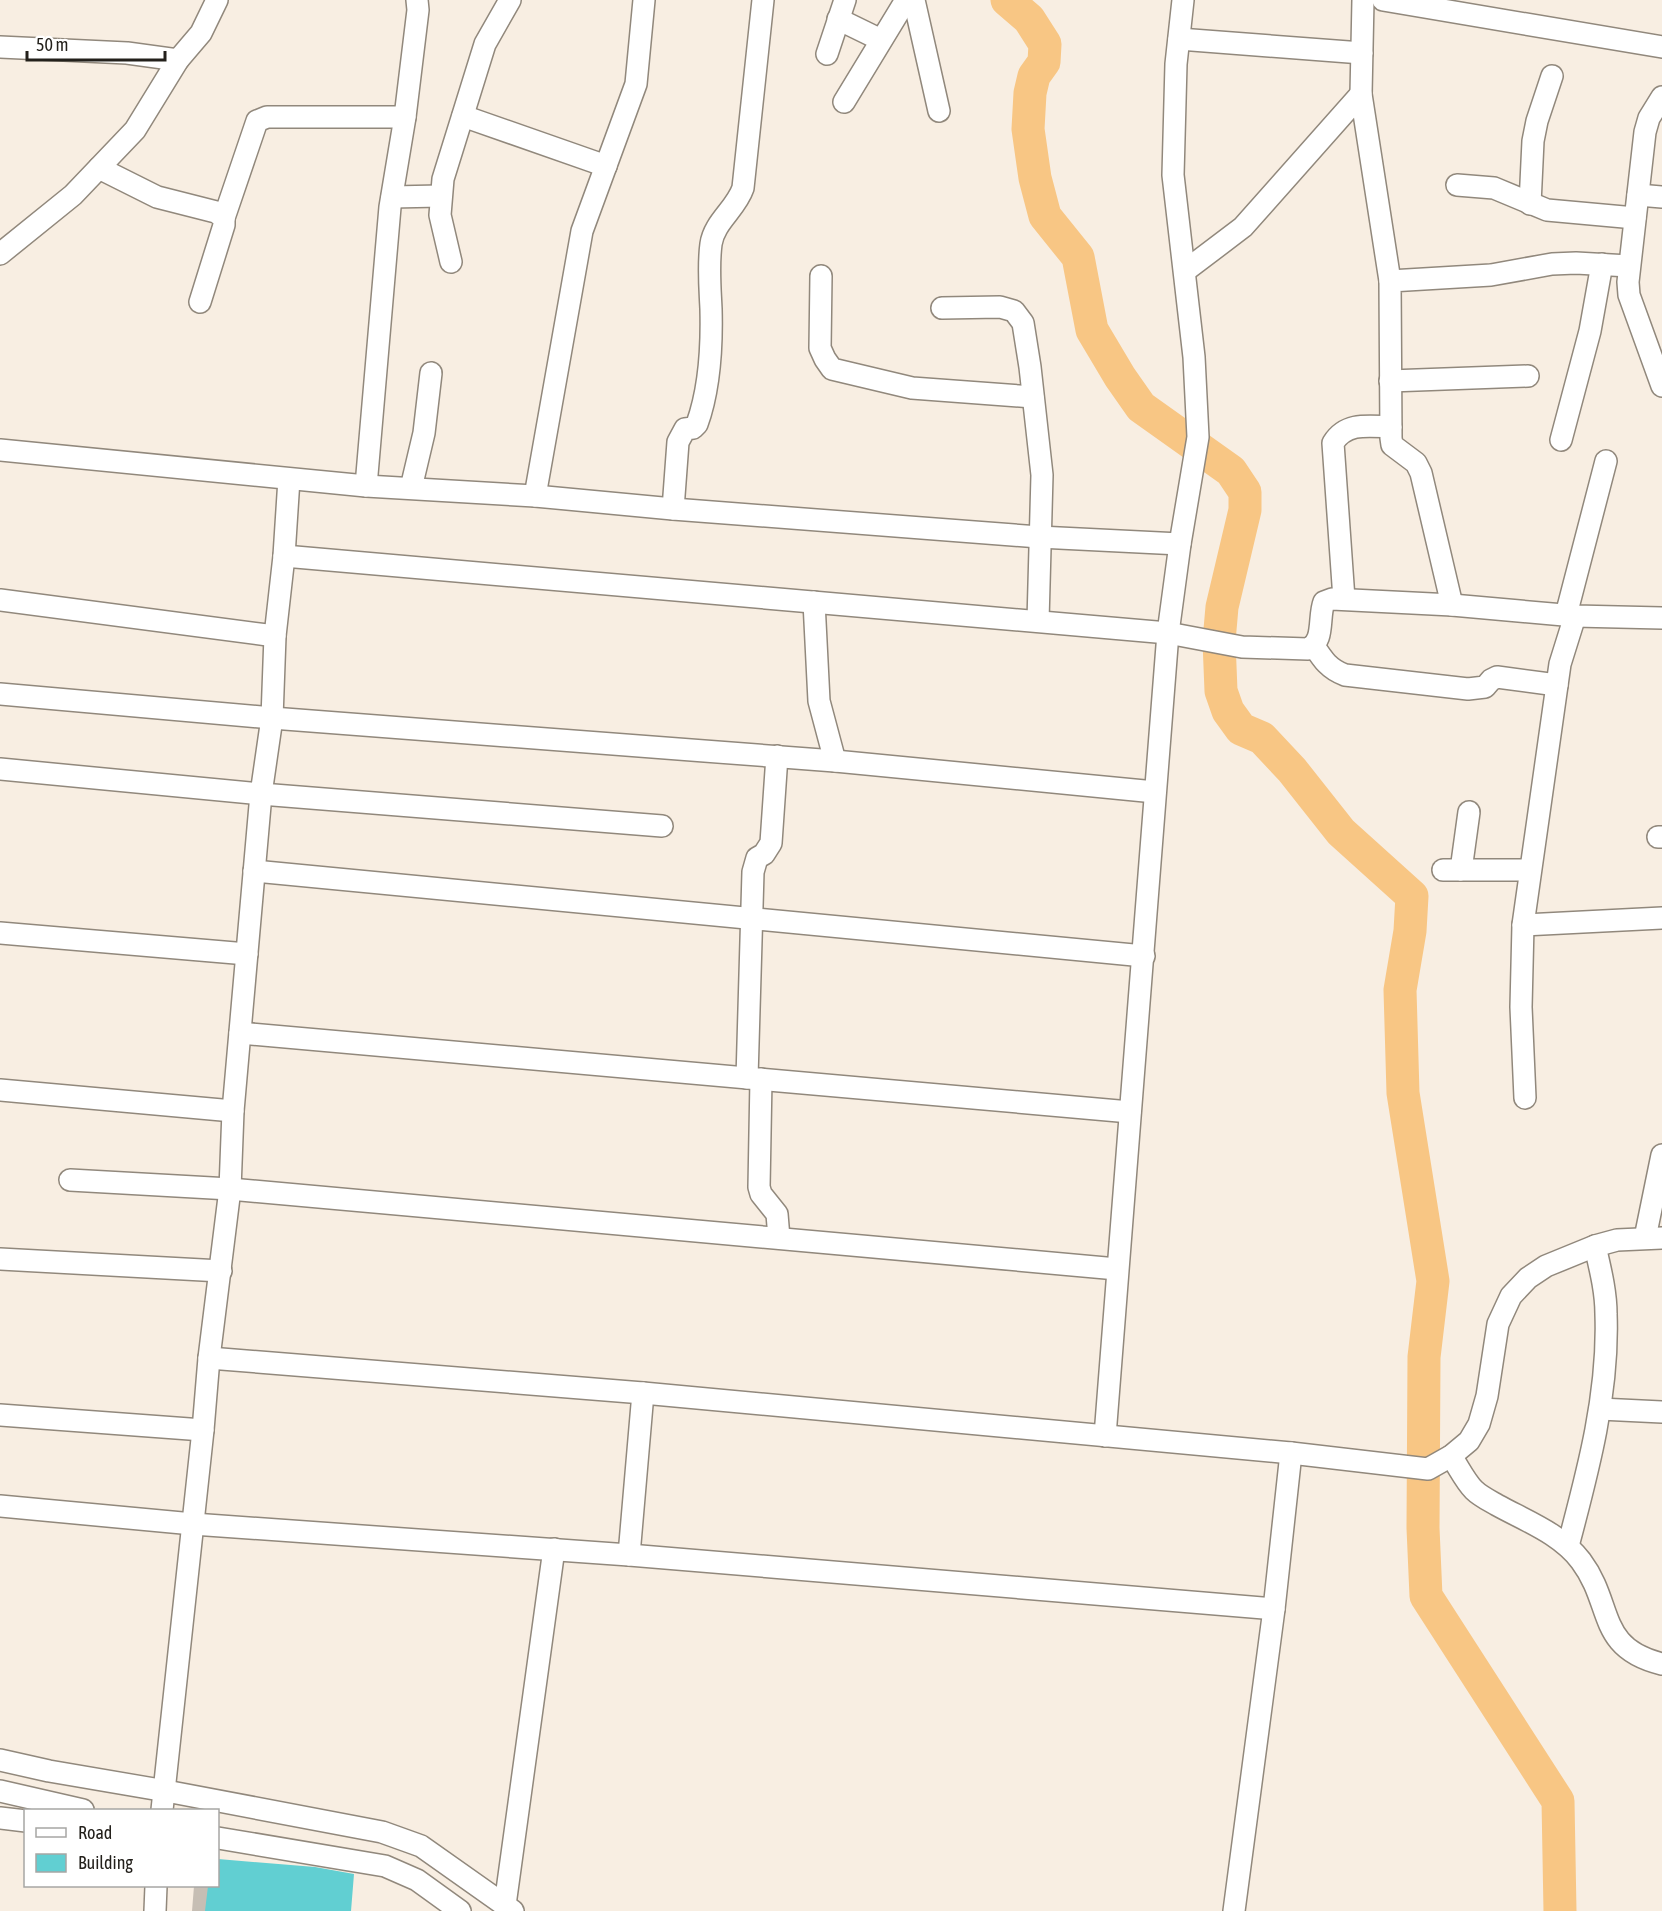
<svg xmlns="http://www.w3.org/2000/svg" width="1662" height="1911" font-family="'Asap Condensed',sans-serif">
<rect width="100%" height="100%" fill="#f8eee2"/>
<polygon fill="#0003" points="218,1860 315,1869 349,1911 192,1911 194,1886 218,1886"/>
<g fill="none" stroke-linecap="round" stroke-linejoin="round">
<polyline stroke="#f8c684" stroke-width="33" points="1007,0 1029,19 1045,44 1044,62 1034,76 1030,93 1028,129 1035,178 1045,216 1078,257 1092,330 1120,377 1141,407 1231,471 1245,492 1245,510 1222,607 1219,641 1221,691 1228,711 1241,729 1262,738 1292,770 1341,832 1412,896 1410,931 1400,990 1403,1093 1433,1281 1424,1357 1423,1528 1426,1596 1558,1801 1560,1911"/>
</g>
<polygon fill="#61cfd2" points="218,1859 315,1867 354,1874 351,1911 205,1911 208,1886 218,1886"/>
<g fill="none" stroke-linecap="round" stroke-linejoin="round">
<defs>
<g id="minor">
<polyline points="914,0 939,111"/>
<polyline points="1363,0 1361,94 1390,281"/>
<polyline points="1383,0 1662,47"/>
<polyline points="838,19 881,40"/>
<polyline points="1179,39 1362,53"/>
<polyline points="0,47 127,53 178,60"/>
<polyline points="827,54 845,0"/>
<polyline points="1662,97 1649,118 1645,132 1628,282 1629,295 1662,386"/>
<polyline points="844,102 906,0"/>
<polyline points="463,116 606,166"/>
<polyline points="99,168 157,197 216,212 224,218 224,225 200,302"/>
<polyline points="1457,185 1494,188 1547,210 1635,218"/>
<polyline points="1638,195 1662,197"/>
<polyline points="392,197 440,196"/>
<polyline points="1530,204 1533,141 1537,121 1552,76"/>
<polyline points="224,218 257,121 267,117 405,117"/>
<polyline points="0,254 73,195 135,130 178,60 201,33 217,0"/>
<polyline points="451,262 440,215 443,179 485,44 510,0"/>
<polyline points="1185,271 1243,227 1361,94"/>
<polyline points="821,276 820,348 825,359 832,369 912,388 1033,397"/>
<polyline points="942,308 1000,307 1014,311 1023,323 1030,367 1042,475 1038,621"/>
<polyline points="1390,381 1528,376"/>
<polyline points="1561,440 1590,331 1602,264"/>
<polyline points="0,450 366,486 535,496 673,509 1039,537 1180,544"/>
<polyline points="366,486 390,207 405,117 418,10 417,0"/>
<polyline points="411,488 424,433 431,373"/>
<polyline points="535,496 582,231 636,84 644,0"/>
<path d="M673,509L678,442L685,429L693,428L697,424C710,388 712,347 711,309C710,287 708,266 711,244C714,222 736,209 743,188L763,0"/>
<path d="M284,556L1168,633L1242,647L1308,649C1325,642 1318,617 1324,602L1332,599L1452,605L1575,616L1662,618"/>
<path d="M1344,599L1333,443C1346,422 1368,426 1391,427"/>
<polyline points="0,600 275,636"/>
<polyline points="814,602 819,701 835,761"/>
<polyline points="1452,605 1421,473 1416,463 1392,445 1391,438 1390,281 1491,275 1552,264 1576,263 1629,266"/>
<polyline points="1566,615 1606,461"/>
<path d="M1314,646C1323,660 1329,669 1345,675L1468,689L1485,687L1491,680L1497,677L1557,685"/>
<polyline points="0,694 272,718 835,761 1155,792"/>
<polyline points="0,769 261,794 662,826"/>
<polyline points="1658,837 1662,837"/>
<polyline points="1443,870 1530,870"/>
<polyline points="1461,870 1469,812"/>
<polyline points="254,871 1144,956"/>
<polyline points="1523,925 1662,918"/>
<polyline points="0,933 247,954"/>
<polyline points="240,1033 1130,1112"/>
<polyline points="747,1078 753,872 757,858 764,854 771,843 777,756"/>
<polyline points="761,1079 759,1187 761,1194 777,1214 779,1238"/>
<polyline points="0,1090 233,1111"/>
<polyline points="1525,1098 1521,1007 1523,925 1560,664 1575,616"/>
<polyline points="70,1180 230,1189 1117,1269"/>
<polyline points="1645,1238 1662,1155"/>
<polyline points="0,1259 221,1271"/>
<polyline points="209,1358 643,1393 1291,1453 1428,1469 1451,1456 1469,1441 1479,1424 1487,1396 1498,1324 1511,1296 1528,1278 1546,1266 1595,1246 1617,1240 1662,1238"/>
<polyline points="1600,1409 1662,1412"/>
<polyline points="0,1415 203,1430"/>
<polyline points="1105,1436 1168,633 1180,544 1198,437 1194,357 1173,175 1176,64 1183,0"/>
<path d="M1451,1456C1458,1466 1465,1481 1474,1490C1480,1496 1490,1501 1497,1505C1526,1521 1561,1534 1581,1561C1614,1605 1596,1648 1662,1664"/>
<polyline points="0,1506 193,1524 629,1555 1274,1609"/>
<path d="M1568,1546C1588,1471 1609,1393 1606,1314C1606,1291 1600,1268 1595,1246"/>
<polyline points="629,1555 643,1393"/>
<polyline points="0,1760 49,1771 166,1791 382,1832 421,1846 513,1911"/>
<polyline points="0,1791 83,1810"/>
<polyline points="162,1810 203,1430 209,1358 230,1189 233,1111 261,794 272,718 275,636 284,556 289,479"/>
<polyline points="0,1818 26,1821"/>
<polyline points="218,1838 385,1866 417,1880 460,1911"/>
<polyline points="505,1905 554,1549"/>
<polyline points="155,1911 156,1886"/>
<polyline points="1234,1911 1274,1609 1291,1453"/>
</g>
</defs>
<use href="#minor" stroke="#91887c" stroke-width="24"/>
<use href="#minor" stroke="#fff" stroke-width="21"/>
</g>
<rect x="24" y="1809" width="195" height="78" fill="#ffffff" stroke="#a7a6a4" stroke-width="1.5"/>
<rect x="36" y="1828" width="30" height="9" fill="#ffffff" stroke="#a7a6a4" stroke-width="1.5"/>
<text x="78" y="1839" font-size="18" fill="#23201b">Road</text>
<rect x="36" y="1854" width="30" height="18" fill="#61cfd2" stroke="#a7a6a4" stroke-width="1.5"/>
<text x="78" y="1869" font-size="18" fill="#23201b">Building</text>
<path d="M27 51v9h138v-9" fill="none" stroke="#23201b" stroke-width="3"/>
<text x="36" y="51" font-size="18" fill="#23201b" stroke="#ffffff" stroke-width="4.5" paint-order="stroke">50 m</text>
</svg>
